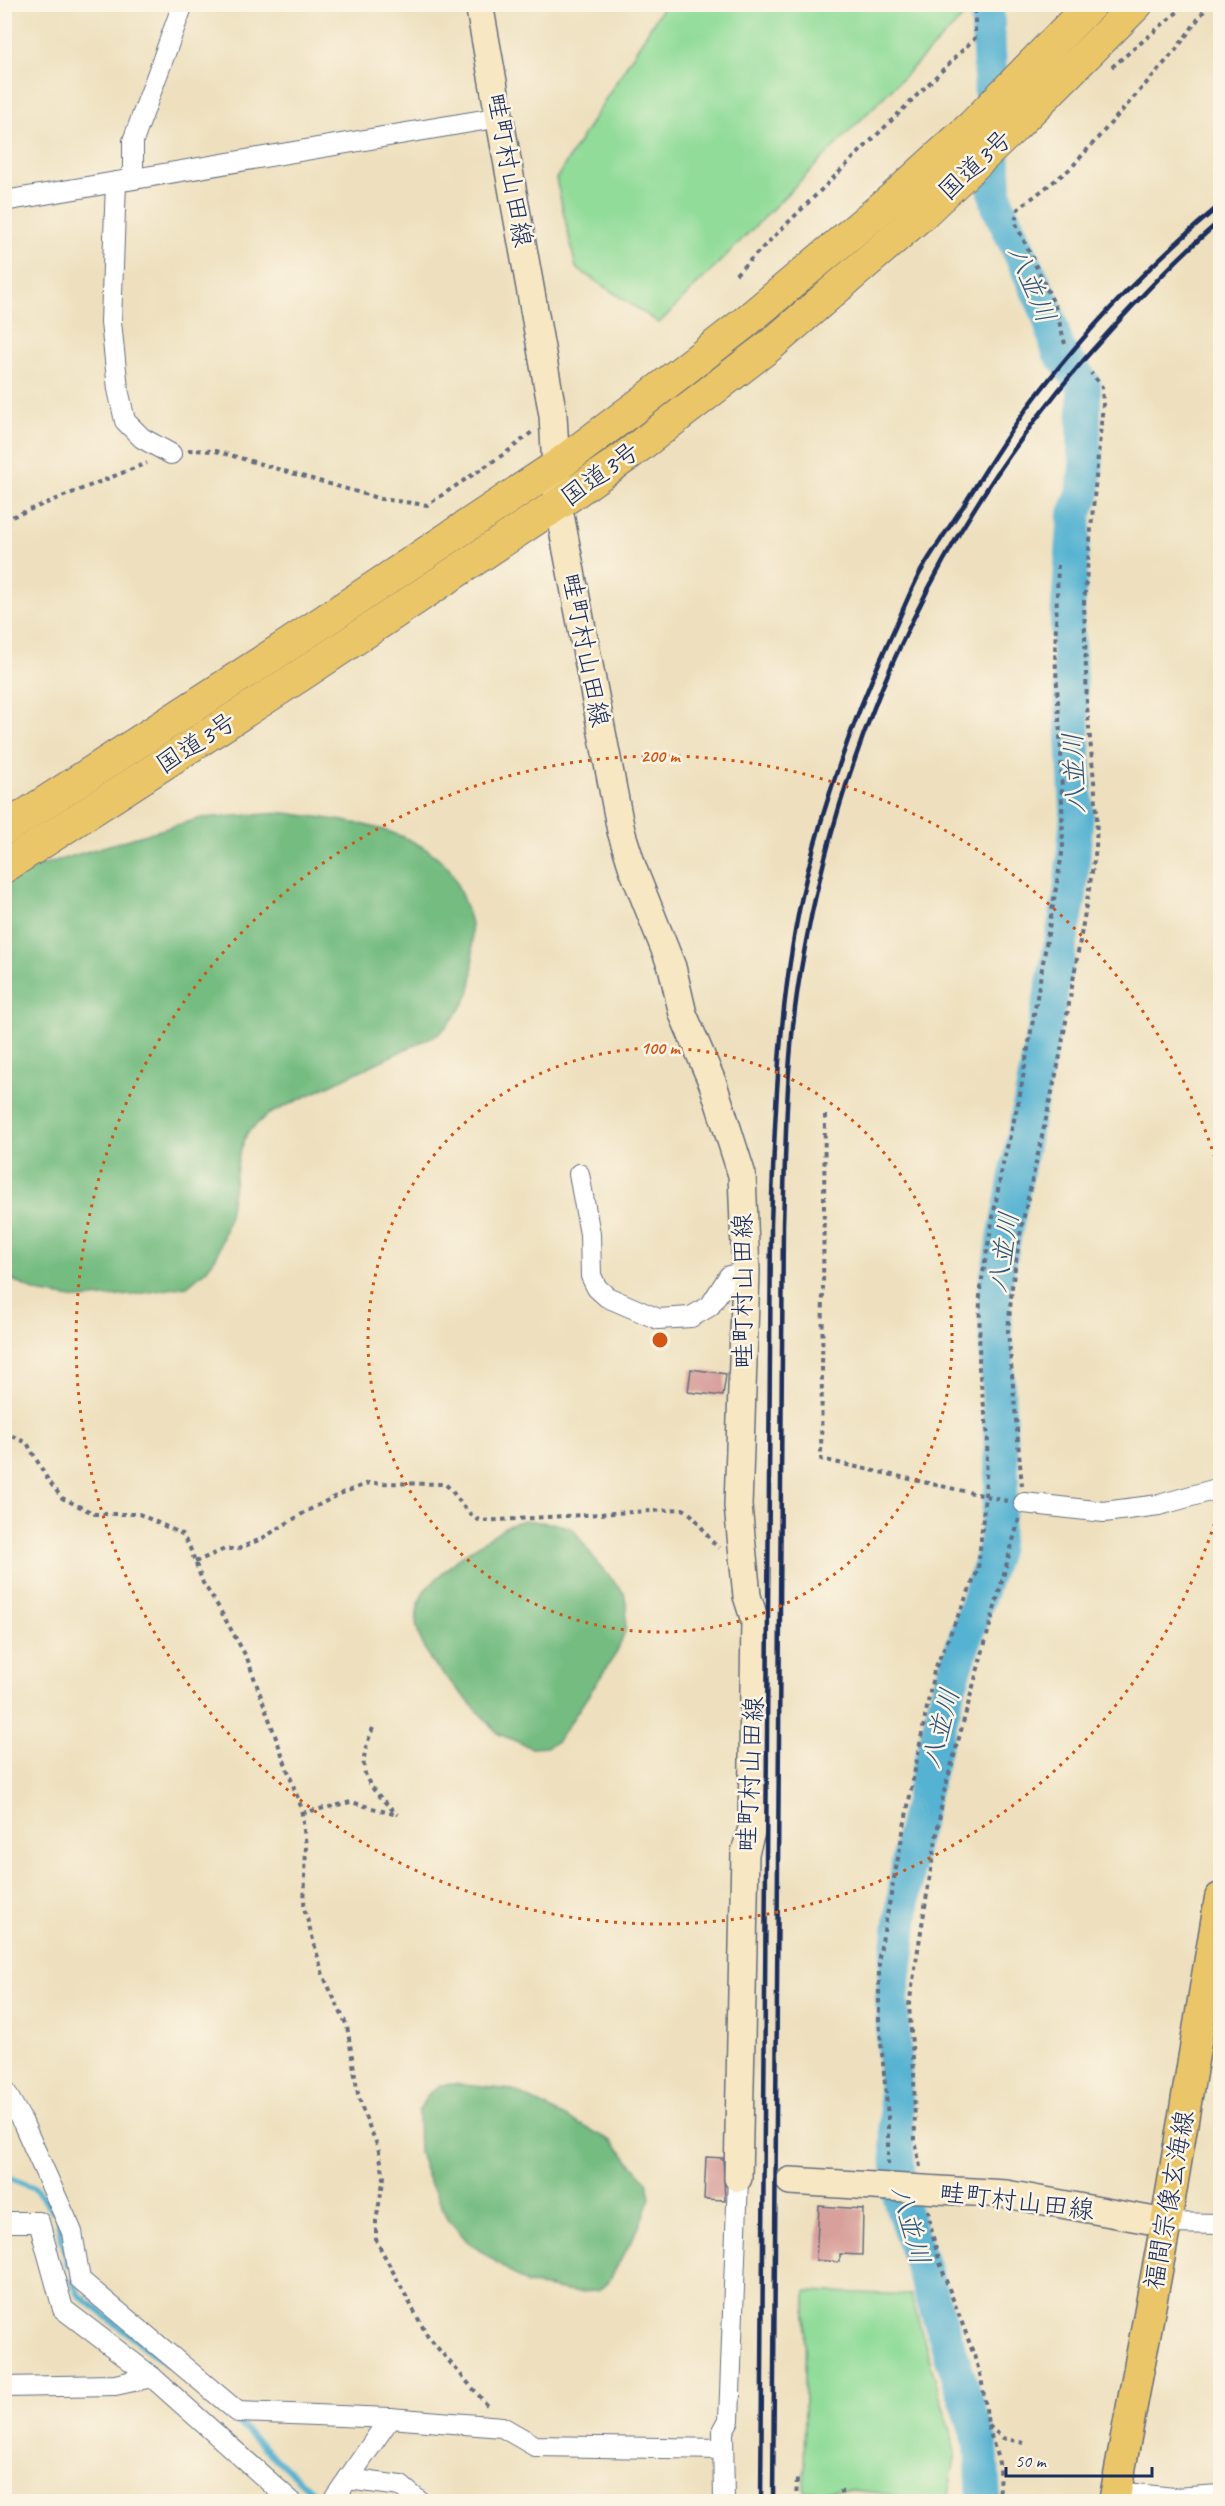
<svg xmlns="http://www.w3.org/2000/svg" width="1225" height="2506" font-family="Caveat,'Klee One',sans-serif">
<rect width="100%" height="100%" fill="#fcf5e5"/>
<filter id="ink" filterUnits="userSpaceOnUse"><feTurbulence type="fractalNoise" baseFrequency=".0167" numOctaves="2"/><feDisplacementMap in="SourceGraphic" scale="12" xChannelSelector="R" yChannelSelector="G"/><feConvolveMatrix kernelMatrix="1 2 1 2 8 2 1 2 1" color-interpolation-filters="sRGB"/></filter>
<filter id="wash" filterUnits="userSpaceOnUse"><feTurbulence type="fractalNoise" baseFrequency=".008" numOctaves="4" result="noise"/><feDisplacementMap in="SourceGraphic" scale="24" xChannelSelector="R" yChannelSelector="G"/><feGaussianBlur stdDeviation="1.35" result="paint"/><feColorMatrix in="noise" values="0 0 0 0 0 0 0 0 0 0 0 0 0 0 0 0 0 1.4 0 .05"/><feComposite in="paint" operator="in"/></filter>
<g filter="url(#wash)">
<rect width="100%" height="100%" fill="#eee0be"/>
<g fill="#91dc99" stroke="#56867c" stroke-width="1.5">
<polygon points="950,5 962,18 659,323 576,268 556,179 664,5"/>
<polygon points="806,2291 911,2295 956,2452 947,2501 916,2501 888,2494 853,2490 804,2491"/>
</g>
<g fill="#74bc81" stroke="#487670" stroke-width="1.5">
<path d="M285,813C341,821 404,823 447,866C454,873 467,909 470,920C472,927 471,936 472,943C475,988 472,1000 440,1033L267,1115L247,1133L239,1155L228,1220L217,1256L206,1270L187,1286L131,1295L78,1299L36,1292L5,1276L4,876L201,818Z"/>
<polygon points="523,1520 558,1524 573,1529 595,1560 624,1593 627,1608 625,1631 617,1652 566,1729 556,1742 546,1747 532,1748 499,1734 431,1661 419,1636 416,1623 418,1605 424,1591 456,1560 505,1527"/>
<polygon points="454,2084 513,2090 612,2141 647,2181 650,2198 638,2229 609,2281 598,2291 573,2292 527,2284 467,2241 449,2220 429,2181 419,2153 418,2112 428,2094 440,2085"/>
</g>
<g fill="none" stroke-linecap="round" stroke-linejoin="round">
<g stroke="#54b2d2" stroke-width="6">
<polyline points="4,2176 35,2188 53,2211"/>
<polyline points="58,2220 68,2266"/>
<polyline points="72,2281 79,2295 167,2365"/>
<polyline points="231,2417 323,2502"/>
</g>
<polyline stroke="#54b2d2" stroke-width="34" points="984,2502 981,2444 899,2198 892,1999 910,1848 946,1698 994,1550 1002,1479 994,1291 1070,895 1077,813 1067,620 1075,514 1083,495 1087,457 1084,451 1084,385 1058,350 1047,311 998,206 995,191 987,4"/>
</g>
<g id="blocks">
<g fill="#d8a09b">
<polygon points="691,1369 726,1374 723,1396 688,1392"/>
<polygon points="706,2157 723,2158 725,2200 704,2199"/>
<polygon points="819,2206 863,2209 862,2255 840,2254 840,2262 816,2260"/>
</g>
</g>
</g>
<g filter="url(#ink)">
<use href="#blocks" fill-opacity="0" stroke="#656d80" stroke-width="1.5"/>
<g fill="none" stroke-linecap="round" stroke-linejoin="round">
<defs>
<g id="minor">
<polyline points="133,179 133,141 183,4"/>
<polyline points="116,182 111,322 118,389 125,421 142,438 171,454"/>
<polyline points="4,201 501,117"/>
<polyline points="579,1174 590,1234 591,1276 597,1288 607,1297 658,1319 691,1317 710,1306 729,1276 746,1272"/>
<polyline points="1024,1503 1104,1512 1159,1505 1220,1488"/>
<polyline points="4,2089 23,2123 72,2232 80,2280 238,2412 390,2418 502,2427 535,2446 723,2449"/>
<polyline points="4,2222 39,2222 63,2309 152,2377 292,2502"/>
<polyline points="1166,2223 1220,2224"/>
<polyline points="4,2387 115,2385 152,2377"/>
<polyline points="348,2479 401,2486 420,2502"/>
<polyline points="1116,2492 1174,2498 1220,2495"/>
<polyline points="332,2502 390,2418"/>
<polyline points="724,2502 723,2431 729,2420 738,2178"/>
</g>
<g id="secondary">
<polyline points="479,4 553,415 558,504 621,831 633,869 672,967 683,1014 713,1084 742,1175 746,1272 738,1506 747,1596 755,1621 752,1828 745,1853 738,2178"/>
<polyline points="790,2181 1006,2194 1166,2223"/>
</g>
<polyline id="primary" points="1114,2502 1166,2223 1220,1898"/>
<g id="trunk">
<polyline points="4,829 288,645 558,465 645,400 743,324 893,198 973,125 1091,4"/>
<polyline points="4,867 304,673 558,504 625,457 772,344 919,217 1011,130 1137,4"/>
</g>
</defs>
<use href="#minor" stroke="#656d80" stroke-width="22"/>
<use href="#secondary" stroke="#656d80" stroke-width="30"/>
<use href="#primary" stroke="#656d80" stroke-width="33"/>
<use href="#trunk" stroke="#656d80" stroke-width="34"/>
<g stroke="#656d80" stroke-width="4" stroke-dasharray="4.5 4.5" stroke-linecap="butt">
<polyline points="1112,67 1187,4"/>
<polyline points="736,274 975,38 975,4"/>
<polyline points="1065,344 1055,306 1015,222 1018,209 1071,168 1175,51 1209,4"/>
<polyline points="188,450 216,451 381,499 427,505 507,452 532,432"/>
<polyline points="4,520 147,463"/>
<polyline points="825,1115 821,1459 1008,1501"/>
<polyline points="4,1432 27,1443 48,1480 62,1498 95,1514 139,1514 182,1534 190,1548 203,1583 215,1601 247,1658 301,1807 306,1846 304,1908 323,1975 347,2026 358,2094 364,2114 378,2147 384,2177 376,2221 376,2240 428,2337 488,2406"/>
<polyline points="1022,1486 1008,1331 1012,1287 1021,1229 1059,1061 1096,849 1097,813 1087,707 1084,602 1103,404 1102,387 1091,373"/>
<path d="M195,1562L225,1549H238L261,1539L307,1511L342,1493L369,1483L445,1484C458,1495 464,1514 481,1521L683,1509C699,1517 705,1537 719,1548"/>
<path d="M373,1728C354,1773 365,1783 398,1815"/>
<polyline points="302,1813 351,1802 397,1815"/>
<polyline points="888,2165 888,2116 879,2020 879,1957 934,1671 978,1570 985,1497 988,1436 979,1369 980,1290 1002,1168 1019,1100 1063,848 1061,751 1055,653 1058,565"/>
<polyline points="920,2167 915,2140 914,2072 909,2005 943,1796 1019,1519"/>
<path d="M928,2210C936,2269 963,2318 980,2374C984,2391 986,2409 988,2425L1003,2438L1024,2443"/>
<polyline points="988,2426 999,2463 1000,2502"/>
<polyline points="841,2490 842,2502"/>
<polyline points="796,2502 797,2479"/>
</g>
<use href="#minor" stroke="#fff" stroke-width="20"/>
<use href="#secondary" stroke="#f7e8c3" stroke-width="27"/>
<use href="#primary" stroke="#ebc669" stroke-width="30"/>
<use href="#trunk" stroke="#ebc669" stroke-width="32"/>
<g stroke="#1b2f5e" stroke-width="4.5">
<path d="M761,2502L771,1225C775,1107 779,990 807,874C827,792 856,712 892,634C902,613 910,591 921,571C934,549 948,529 962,508C981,477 1001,445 1022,415C1078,338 1147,266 1220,205"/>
<path d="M773,2502L783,1224C786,1139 786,1053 801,969C843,726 947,506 1115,325C1149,288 1182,253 1220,221"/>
</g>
</g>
</g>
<g fill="none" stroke="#d45514" stroke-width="3" stroke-dasharray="3 6">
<circle cx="660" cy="1340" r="292"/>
<path d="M1220 1506A584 584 0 1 1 1220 1174"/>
</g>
<g text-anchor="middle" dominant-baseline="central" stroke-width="5" stroke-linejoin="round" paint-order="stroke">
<g font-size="26" fill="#1b2f5e" stroke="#fcf5e5">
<text transform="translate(975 165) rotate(-43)">国道3号</text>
<text transform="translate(510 170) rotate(80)">畦町村山田線</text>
<text transform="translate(600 474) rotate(-36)">国道3号</text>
<text transform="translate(586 650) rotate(79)">畦町村山田線</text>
<text transform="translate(196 743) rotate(-33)">国道3号</text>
<text transform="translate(742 1291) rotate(-90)">畦町村山田線</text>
<text transform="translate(750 1774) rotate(-87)">畦町村山田線</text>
<text transform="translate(1169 2200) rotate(-80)">福間宗像玄海線</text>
<text transform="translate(1017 2201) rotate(7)">畦町村山田線</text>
</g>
<g font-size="27" font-style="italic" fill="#2c5681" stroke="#fcf5e5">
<text transform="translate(1032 284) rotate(67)">八並川</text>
<text transform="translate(1074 773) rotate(-92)">八並川</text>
<text transform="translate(1003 1252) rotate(-81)">八並川</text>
<text transform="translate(940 1728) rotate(-75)">八並川</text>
<text transform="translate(911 2225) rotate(75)">八並川</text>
</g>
</g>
<circle cx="660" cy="1340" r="9" fill="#d45514" stroke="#fcf5e5" stroke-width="3"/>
<g font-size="18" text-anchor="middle" font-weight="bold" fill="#d45514" stroke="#fcf5e5" stroke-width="5" stroke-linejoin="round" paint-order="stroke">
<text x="660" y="762">200 m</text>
<text x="660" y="1054">100 m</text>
</g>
<rect width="1225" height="2506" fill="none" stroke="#fcf5e5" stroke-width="24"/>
<path d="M1006 2467v9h146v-9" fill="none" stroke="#1b2f5e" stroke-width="3"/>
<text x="1015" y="2467" font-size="18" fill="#1b2f5e" stroke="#fcf5e5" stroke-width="4.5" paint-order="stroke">50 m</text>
</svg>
